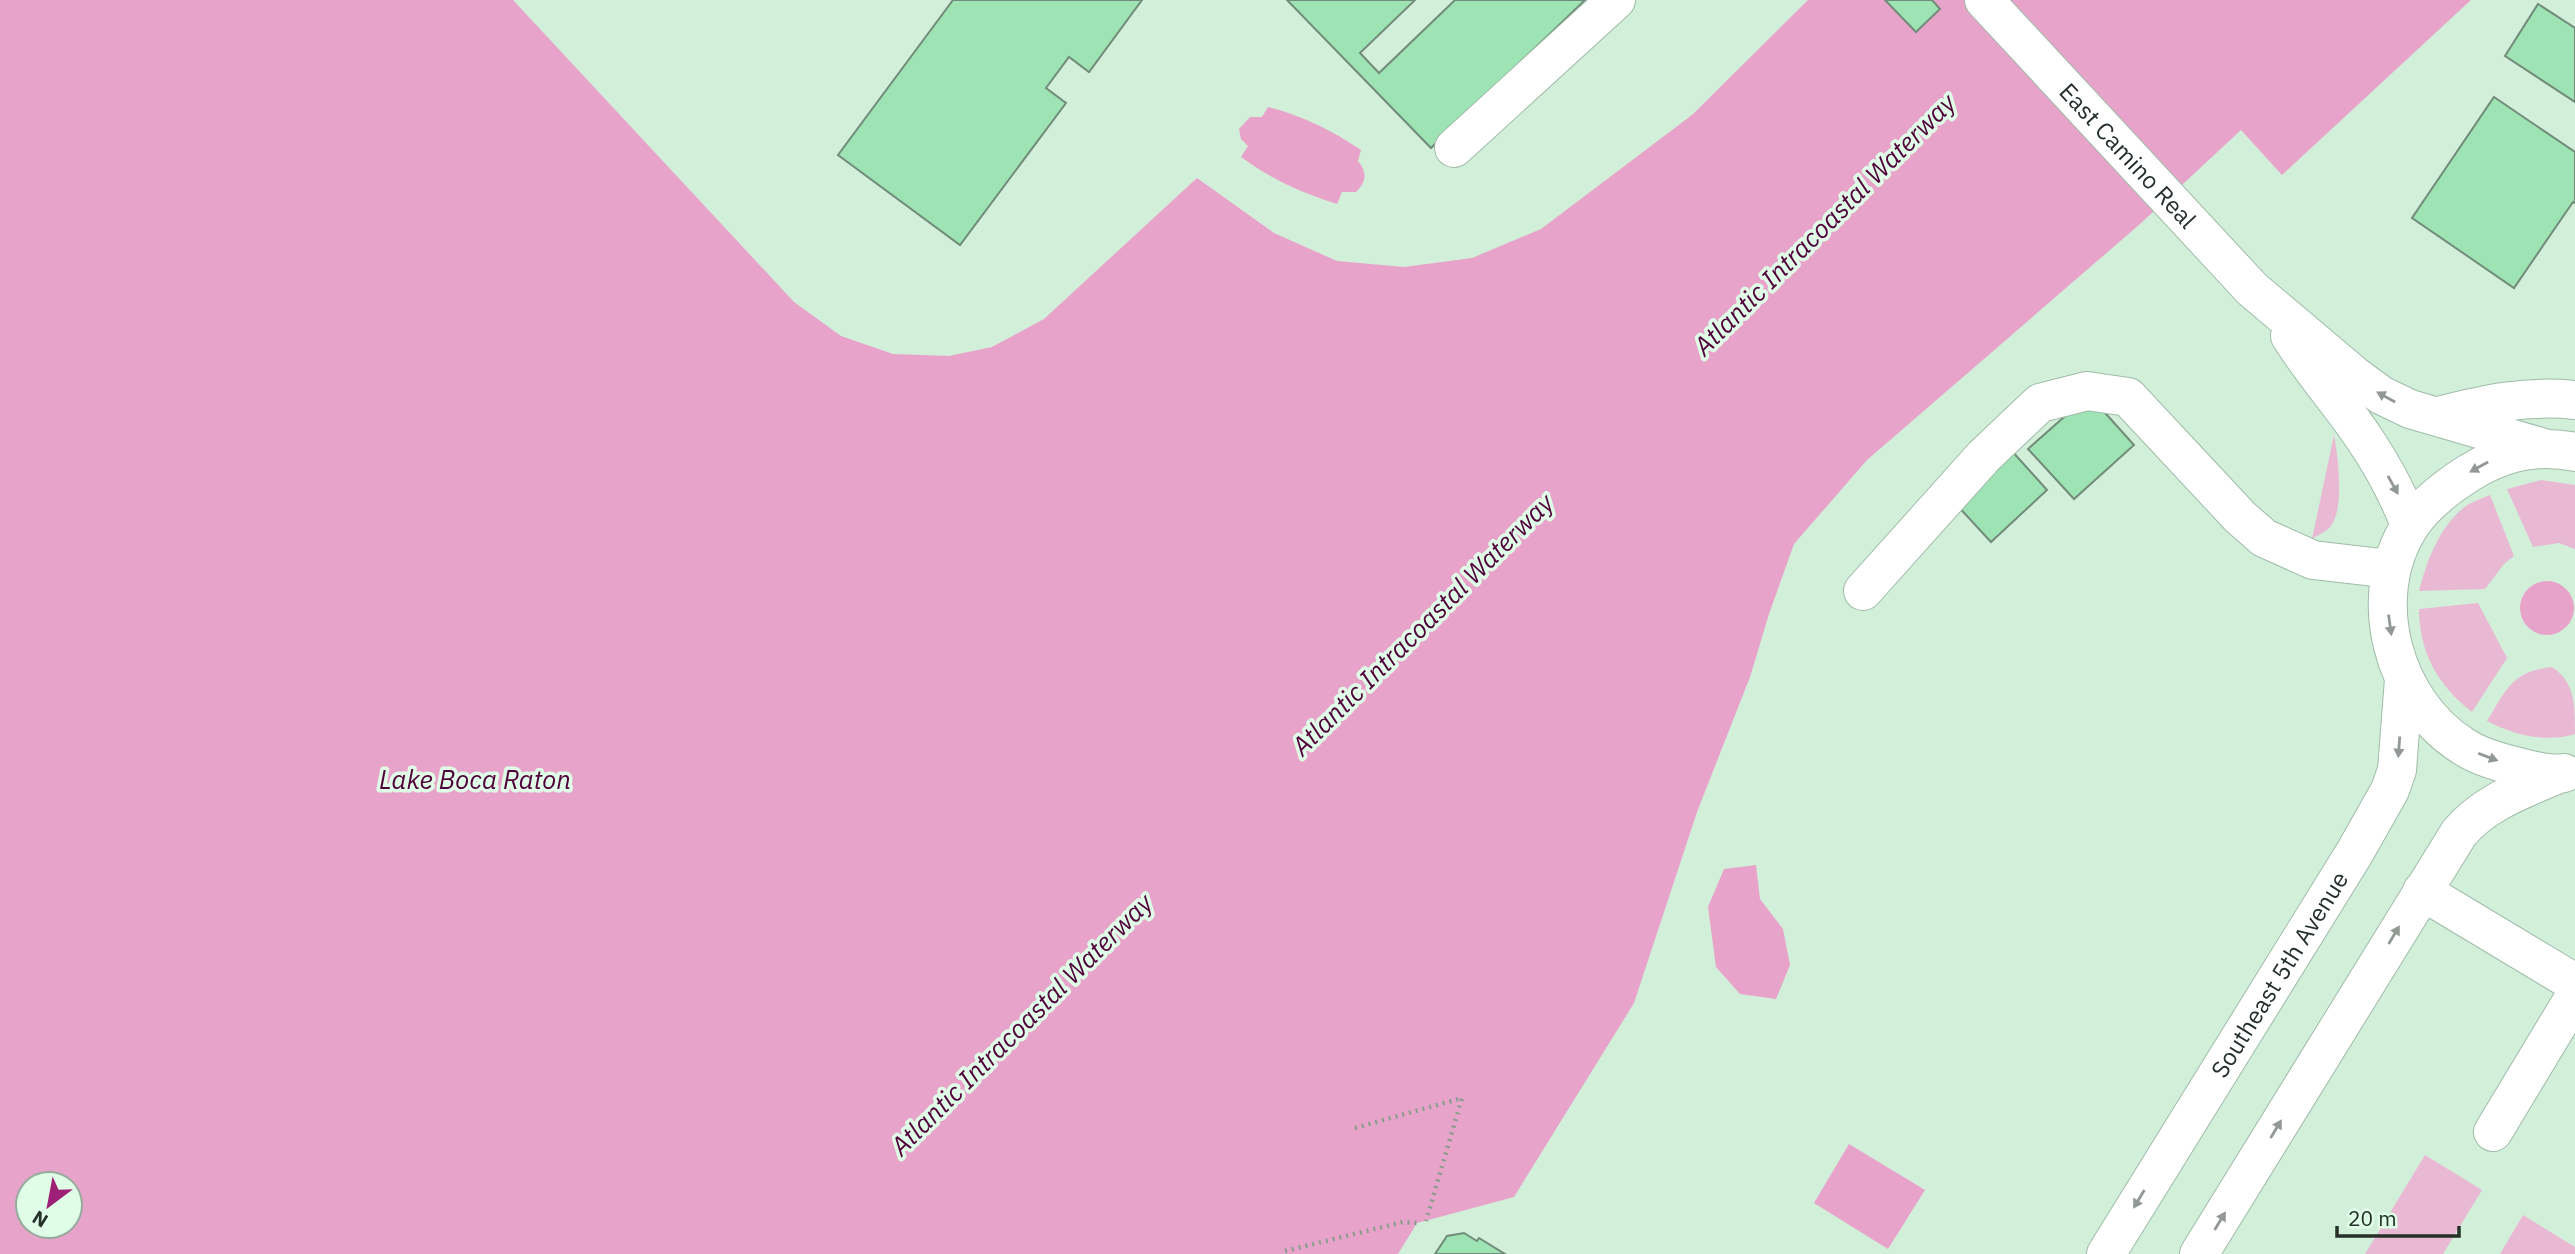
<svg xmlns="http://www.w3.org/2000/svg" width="2575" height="1254" font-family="'IBM Plex Sans',sans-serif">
<rect width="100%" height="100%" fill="#d2efda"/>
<g fill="#e9b9d4">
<path d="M2334,435C2338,456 2345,510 2330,527C2326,532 2317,535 2312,539Z"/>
<polygon points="2541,480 2575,485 2575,549 2559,543 2533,547 2507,489"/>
<path d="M2490,495L2514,556L2504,564L2485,589L2419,591C2427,560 2441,522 2469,504C2475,501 2483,498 2490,495Z"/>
<path d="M2478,603L2507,658L2472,712C2438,686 2419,652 2419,609Z"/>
<path d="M2552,667C2575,682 2575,704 2575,734C2545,743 2514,735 2487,721C2506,690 2512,671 2552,667Z"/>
<polygon points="2425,1155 2482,1190 2443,1254 2365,1254"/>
<polygon points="2523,1215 2575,1247 2575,1254 2500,1254"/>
</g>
<g fill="#e8a3ca" fill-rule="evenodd">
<path d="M0,0H513L794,302L841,336L893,354L949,356L992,347L1044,319L1197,178L1274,233L1337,261L1404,267L1472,258L1541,229L1692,115L1808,0H2471L2282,175L2241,130L2140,224L1867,460L1794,544L1769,614L1750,677L1697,812L1634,1003L1514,1197L1417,1223L1398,1254H0ZM28,1184H70V1226H28Z"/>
<path d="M1268,107C1303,116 1331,130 1361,150L1358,161C1367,172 1367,181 1356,192H1342L1337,204C1300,192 1273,180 1241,157L1248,146L1241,139L1239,129L1250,117H1262Z"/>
<circle cx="2547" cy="608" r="27"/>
<polygon points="1756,865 1760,899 1783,929 1790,965 1776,999 1740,994 1716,967 1708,907 1724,869"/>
<polygon points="1849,1144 1925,1190 1888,1249 1814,1203"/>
</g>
<g fill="#9de3b4" stroke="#718c79" stroke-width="2">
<polygon points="953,0 1142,0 1089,72 1069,57 1046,88 1066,103 960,245 838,155"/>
<polygon points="1287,0 1415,0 1360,53 1379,73 1455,0 1585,0 1431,148"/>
<polygon points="1885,0 1932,0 1940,9 1916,32"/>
<polygon points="2538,4 2575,28 2575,102 2505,56"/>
<polygon points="2494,97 2575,152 2575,203 2573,202 2514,288 2412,218"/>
<polygon points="2089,395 2134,445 2074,499 2028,449"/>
<polygon points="2011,450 2047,490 1991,542 1955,503"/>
<polygon points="1464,1233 1477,1241 1479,1238 1505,1254 1435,1254 1447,1236"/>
</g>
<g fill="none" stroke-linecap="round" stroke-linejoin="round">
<defs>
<g id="minor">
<path id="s1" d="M1984,0L2252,289L2355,376L2381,395L2410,409L2544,448"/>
<polyline points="1454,148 1616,0"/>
<path d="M2290,336C2313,373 2340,402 2364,438C2383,466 2398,494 2410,525"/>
<path d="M2439,416C2485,404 2527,395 2575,400"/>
<polyline points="1863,591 1984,456 2040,403 2087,391 2128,397 2240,517 2264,538 2313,560 2391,569"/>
<path d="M2564,773C2547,776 2524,768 2507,764C2492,760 2476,755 2463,746C2393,702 2364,597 2410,526C2424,504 2447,487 2469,473C2501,453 2538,444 2575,452"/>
<polyline points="2422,891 2575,983"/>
<polyline points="2493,1132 2575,996"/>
<path id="s2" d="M2106,1254L2355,852L2390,790L2397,770L2404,679"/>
<path d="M2199,1254L2459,833C2485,802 2522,790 2558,774"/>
</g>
</defs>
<use href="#minor" stroke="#9fbca8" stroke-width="40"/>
<g stroke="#889d8e" stroke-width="4.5" stroke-dasharray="2 5" stroke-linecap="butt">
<polyline points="1355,1128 1462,1098 1426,1221"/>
<polyline points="1285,1251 1403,1222 1417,1223"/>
</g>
<use href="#minor" stroke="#fff" stroke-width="38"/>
</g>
<defs><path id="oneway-solid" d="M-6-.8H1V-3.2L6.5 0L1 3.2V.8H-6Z" transform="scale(1.75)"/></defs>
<g fill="#929894">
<use href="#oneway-solid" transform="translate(2386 397) rotate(-151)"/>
<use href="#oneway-solid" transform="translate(2479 467) rotate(151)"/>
<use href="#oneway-solid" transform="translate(2393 485) rotate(61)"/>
<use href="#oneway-solid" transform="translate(2390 625) rotate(82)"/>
<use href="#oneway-solid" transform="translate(2399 747) rotate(94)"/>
<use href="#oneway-solid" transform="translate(2488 757) rotate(21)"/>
<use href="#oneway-solid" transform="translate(2394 935) rotate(-59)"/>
<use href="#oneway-solid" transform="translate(2276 1129) rotate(-59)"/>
<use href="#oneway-solid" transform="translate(2139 1199) rotate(121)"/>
<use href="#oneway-solid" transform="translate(2220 1221) rotate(-59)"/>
</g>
<g text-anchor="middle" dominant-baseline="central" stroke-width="7" stroke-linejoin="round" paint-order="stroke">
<g font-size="24" fill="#253029" stroke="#dffde7">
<text stroke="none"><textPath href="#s1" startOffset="212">East Camino Real</textPath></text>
<text stroke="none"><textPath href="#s2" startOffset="329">Southeast 5th Avenue</textPath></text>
</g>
<g font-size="26" font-style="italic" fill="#52003b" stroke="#dffde7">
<text transform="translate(1824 224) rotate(-45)">Atlantic Intracoastal Waterway</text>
<text transform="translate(1422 624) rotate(-45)">Atlantic Intracoastal Waterway</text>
<text x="475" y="779">Lake Boca Raton</text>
<text transform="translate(1021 1024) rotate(-45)">Atlantic Intracoastal Waterway</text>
</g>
</g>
<g transform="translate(49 1205) rotate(212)"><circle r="33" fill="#dffde7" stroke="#95ab9b" stroke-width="2"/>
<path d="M0-5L12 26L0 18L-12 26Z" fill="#9d2076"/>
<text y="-10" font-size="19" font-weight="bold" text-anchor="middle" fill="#253029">N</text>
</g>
<path d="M2337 1226v10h122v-10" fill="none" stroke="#253029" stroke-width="3.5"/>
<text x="2348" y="1226" font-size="21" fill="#253029" stroke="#dffde7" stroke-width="5" paint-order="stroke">20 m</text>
</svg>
